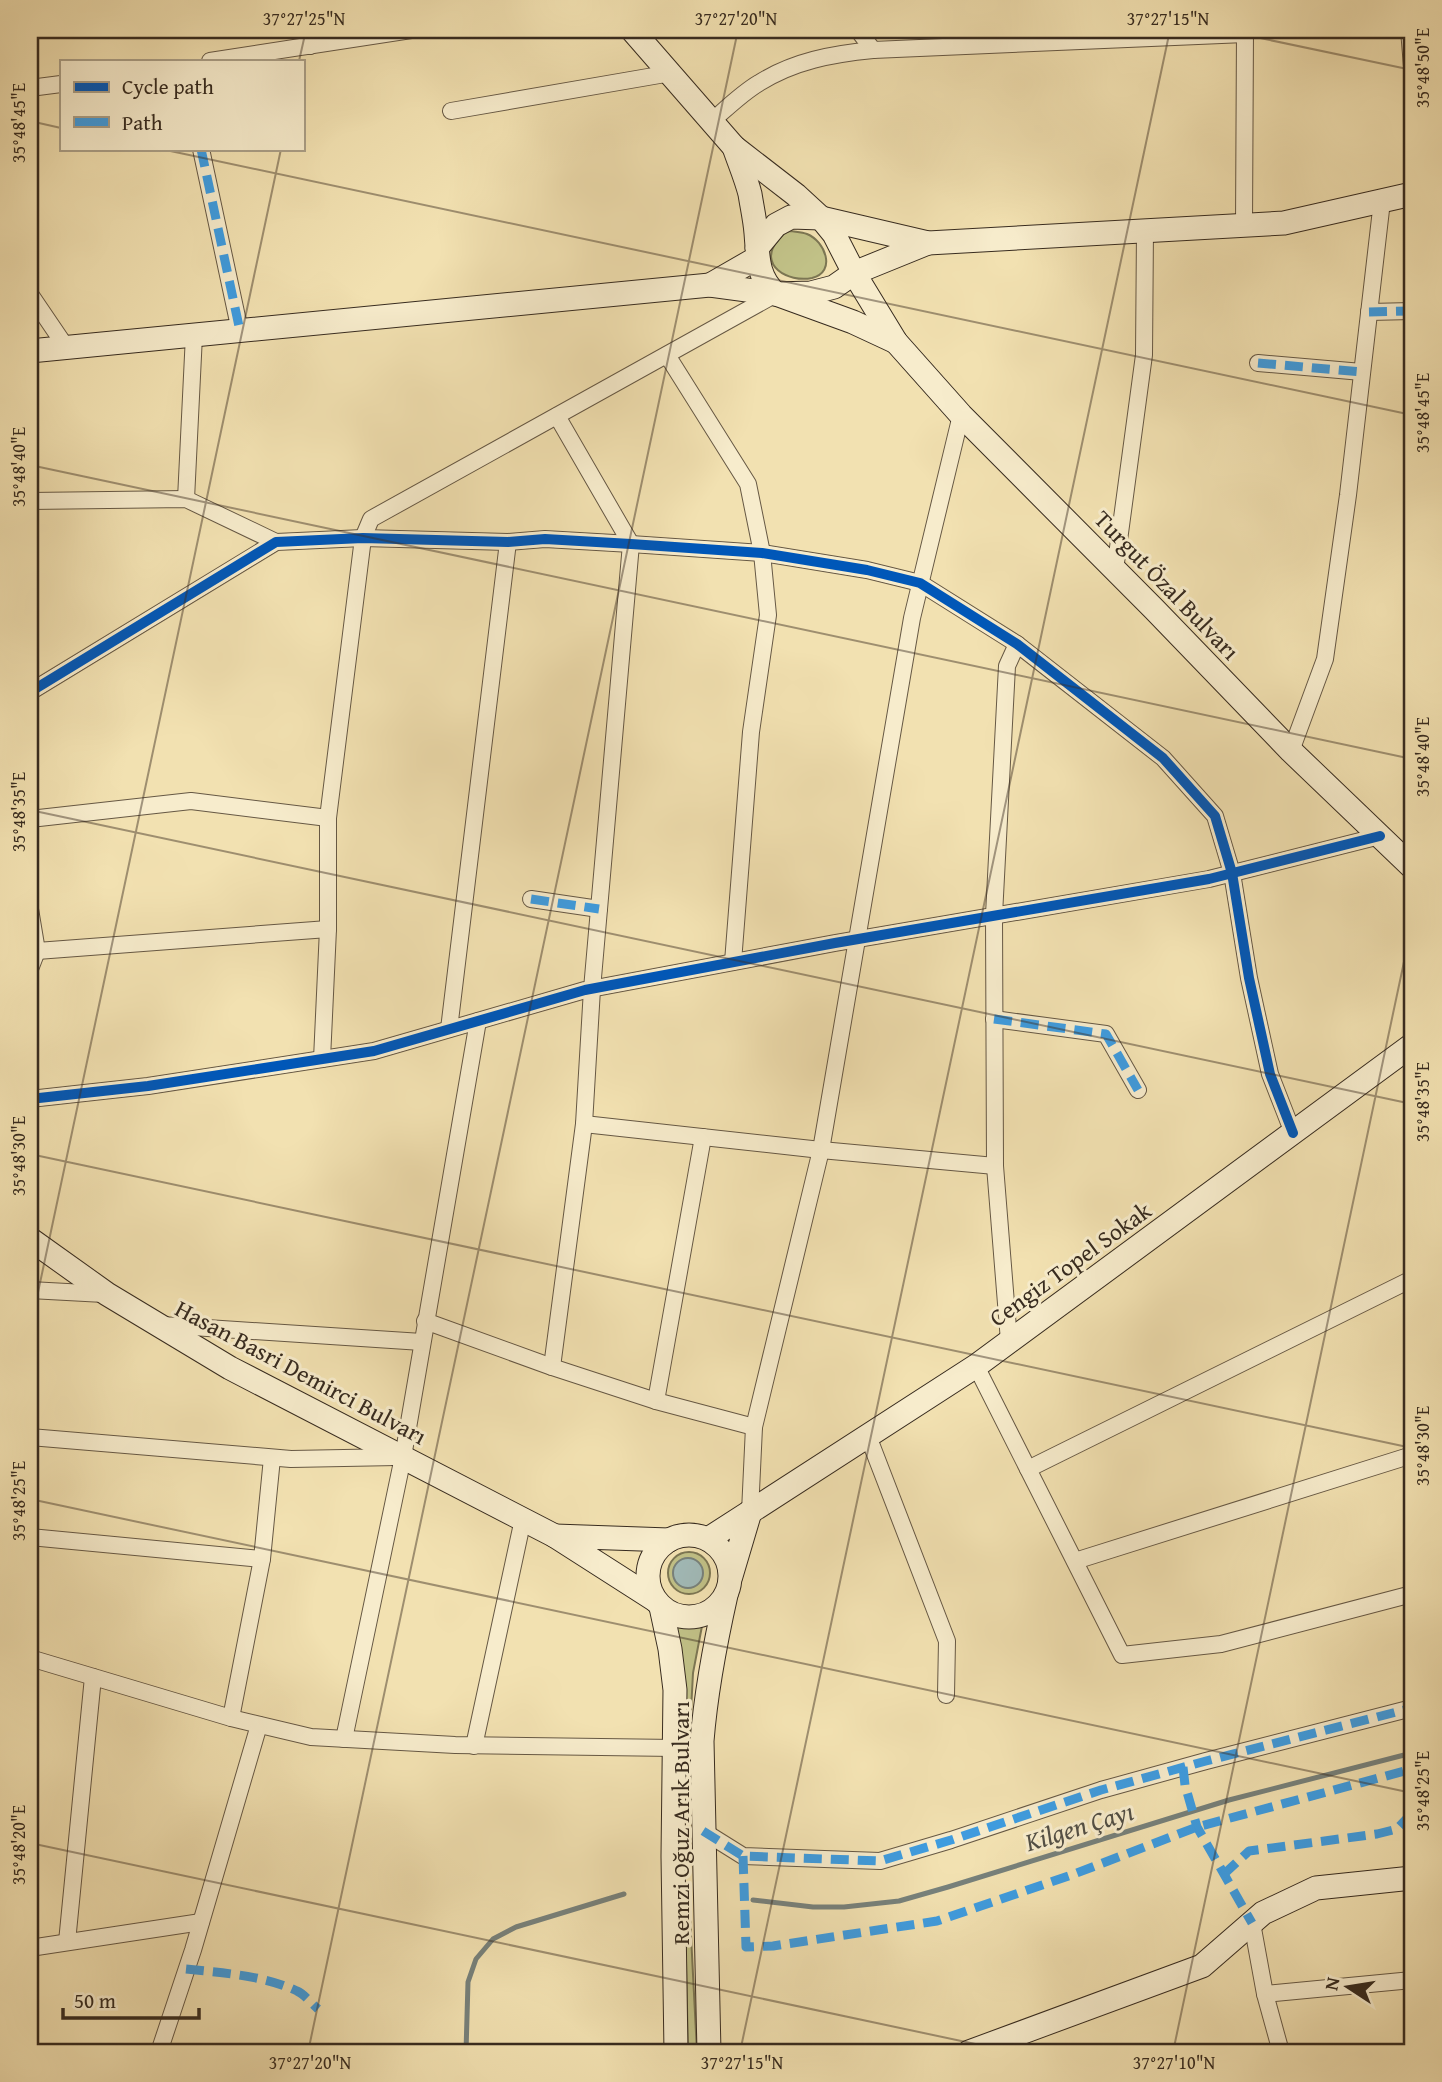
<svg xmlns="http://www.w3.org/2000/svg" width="1442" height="2082" font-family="'Gentium Book Plus',serif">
<rect width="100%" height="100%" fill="#f2e1b1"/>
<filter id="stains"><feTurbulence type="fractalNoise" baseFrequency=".00286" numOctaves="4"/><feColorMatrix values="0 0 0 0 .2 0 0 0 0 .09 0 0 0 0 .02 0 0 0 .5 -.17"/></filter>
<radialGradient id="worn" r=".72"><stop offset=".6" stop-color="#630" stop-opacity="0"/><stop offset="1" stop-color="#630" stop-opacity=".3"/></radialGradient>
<g fill="#c1c187" stroke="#7c7653" stroke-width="2">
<path d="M790,231C796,232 802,232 807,234C825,241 837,272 812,278C788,283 757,265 778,240C782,235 784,233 790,231Z"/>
<circle cx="689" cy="1573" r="21"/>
<polygon points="670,1624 683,1627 702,1626 693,1673 689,1749 685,1749"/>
<polygon points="685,1916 690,1916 697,2052 688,2052"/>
</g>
<circle fill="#a1bab8" stroke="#77817b" stroke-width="2" cx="688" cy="1573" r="15"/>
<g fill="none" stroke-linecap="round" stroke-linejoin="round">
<g stroke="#77817b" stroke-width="5">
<polyline points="753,1900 813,1907 844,1907 899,1901 948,1887 1229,1800 1412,1753"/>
<polyline points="466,2052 468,1982 476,1959 493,1939 516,1927 624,1894"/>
</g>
<defs>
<g id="street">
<polyline points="304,30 310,46"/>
<polyline points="858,30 873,50"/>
<polyline points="1409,30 1412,66"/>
<polyline points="210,61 411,30"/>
<polyline points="30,88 61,84"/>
<polyline points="451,111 671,73"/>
<path d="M712,121C727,108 742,93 759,83C794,61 832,54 873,50L1245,34"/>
<polyline points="201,149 240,331"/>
<polyline points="1244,225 1245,30"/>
<polyline points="30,294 66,347"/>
<polyline points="1369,312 1412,311"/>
<polyline points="667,355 748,484 762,553 768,615 751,732 733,962"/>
<polyline points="1258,363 1362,372"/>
<polyline points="186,499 194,335"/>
<polyline points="30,501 186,499 276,542"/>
<polyline points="1115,570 1144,355 1145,230"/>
<polyline points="30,692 276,542 363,538 508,542 545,539 631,544 762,553 867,570 920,583 1017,644 1163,758 1215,816 1232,873 1249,978 1270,1074 1293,1133"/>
<polyline points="1291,751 1325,659 1348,495 1382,201"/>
<polyline points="30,819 191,801 328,818"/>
<polyline points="531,899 599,909"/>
<polyline points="30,909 37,951 30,969"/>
<polyline points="37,951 328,929"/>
<polyline points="994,1019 1106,1034 1138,1090"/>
<polyline points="449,1029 508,542"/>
<polyline points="322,1059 328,929 328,818 363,538 371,519 776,294"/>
<polyline points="30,1099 148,1086 374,1051 585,990 835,943 1209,879 1380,836"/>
<polyline points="584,1124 821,1150 995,1166"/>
<polyline points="30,1290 104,1294"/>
<polyline points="425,1321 552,1367 656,1401 754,1427"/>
<polyline points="162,1325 422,1342"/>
<polyline points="1009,1341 995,1166 994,915 1007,666 1017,644"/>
<polyline points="976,1366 1122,1655 1221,1644 1412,1594"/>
<polyline points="552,1367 584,1124 592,989 631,544 557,416"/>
<polyline points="656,1401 703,1137"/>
<polyline points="868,1436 947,1641 946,1695"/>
<polyline points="30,1437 291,1459 397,1457"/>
<polyline points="1028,1469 1412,1279"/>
<polyline points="750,1512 754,1427 821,1150 912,618 961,415"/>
<polyline points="30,1537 262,1559"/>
<polyline points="1075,1561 1412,1455"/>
<polyline points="30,1658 231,1718 311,1737 455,1745 675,1748"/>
<polyline points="231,1718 262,1559 272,1458"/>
<polyline points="344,1739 403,1457 478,1021"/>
<polyline points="474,1746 523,1519"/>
<polyline points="703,1831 743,1856 880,1861 951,1840 1101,1790 1206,1761 1412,1708"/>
<polyline points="1252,1923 1265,1994 1281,2052"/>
<polyline points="67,1942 93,1677"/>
<polyline points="30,1948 201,1922"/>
<polyline points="1265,1994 1412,1980"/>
<polyline points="159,2052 193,1950 259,1725"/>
</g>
<g id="secondary">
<polyline points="632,30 734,147 796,195 821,218 834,234 854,273 896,342 961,415 1154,609 1291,751 1412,867"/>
<path d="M734,147C739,162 746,178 750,194C752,207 755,220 756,233C758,257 757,277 776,294L853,322L896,342"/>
<polyline points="757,248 776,225 791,217 821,218 928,243 1284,223 1412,194"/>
<polyline points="710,285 757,258"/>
<polyline points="30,351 710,285 776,294 811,293 834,287 854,273 928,243"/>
<polyline points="30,1239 107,1294 230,1368 555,1536"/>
<polyline points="750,1512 976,1366 1412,1045"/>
<circle cx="689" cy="1576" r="41"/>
<polyline points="708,1539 750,1512 731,1576"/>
<polyline points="655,1600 555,1536 669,1540"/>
<polyline points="661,1607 670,1649 675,1690 673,1856 676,2052"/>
<path d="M709,2052L702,1741C706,1691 715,1644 726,1595"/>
<polyline points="969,2052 1202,1966 1263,1913 1316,1888 1412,1878"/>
</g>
</defs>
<use href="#street" stroke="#665844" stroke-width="18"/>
<use href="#secondary" stroke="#372b1f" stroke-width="25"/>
<use href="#street" stroke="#f7eccc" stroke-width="16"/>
<use href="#secondary" stroke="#f7eccc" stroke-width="23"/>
<g stroke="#3e9ce0" stroke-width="9" stroke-dasharray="18 9" stroke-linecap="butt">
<polyline points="201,149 240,331"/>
<polyline points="1369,312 1412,311"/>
<polyline points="1258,363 1362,372"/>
<polyline points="531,899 599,909"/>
<polyline points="994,1019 1106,1034 1138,1090"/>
<polyline points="1183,1767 1185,1785 1197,1827 1252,1923"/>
<polyline points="703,1831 743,1856 880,1861 951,1840 1101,1790 1206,1761 1412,1708"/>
<polyline points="743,1856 746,1947 773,1946 937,1921 1074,1874 1197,1827 1412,1769"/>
<polyline points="1223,1875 1249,1851 1377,1834 1397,1829 1412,1813"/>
<path d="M186,1969C222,1973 263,1975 297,1991C304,1994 311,2003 318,2009"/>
</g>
<defs>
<g id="cycleway">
<polyline points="30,692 276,542 363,538 508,542 545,539 631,544 762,553 867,570 920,583 1017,644 1163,758 1215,816 1232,873 1249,978 1270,1074 1293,1133"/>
<polyline points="30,1099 148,1086 374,1051 585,990 835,943 1209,879 1380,836"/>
</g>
</defs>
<use href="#cycleway" stroke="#f7eccc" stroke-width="15"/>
<use href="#cycleway" stroke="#0057b8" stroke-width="10"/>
</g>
<path fill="none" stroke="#372b1f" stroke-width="2" stroke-opacity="0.45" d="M1222,30L1412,70M299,61L306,30M30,121L61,128M161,149L1412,415M30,465L1412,759M30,810L1412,1104M30,1154L1412,1448M30,1330L281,149M30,1499L1412,1793M30,1843L1013,2052M308,2052L738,30M740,2052L1170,30M1173,2052L1412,924"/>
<g text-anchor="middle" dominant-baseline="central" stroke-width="6" stroke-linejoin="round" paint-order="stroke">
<g font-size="24" fill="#372b1f" stroke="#f7eccc">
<text transform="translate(1167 585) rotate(46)">Turgut Özal Bulvarı</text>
<text transform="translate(1070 1264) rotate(-36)">Cengiz Topel Sokak</text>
<text transform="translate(301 1372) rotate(28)">Hasan Basri Demirci Bulvarı</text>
<text transform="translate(680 1823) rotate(-90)">Remzi Oğuz Arık Bulvarı</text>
</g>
<g font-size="26" font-style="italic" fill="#524f45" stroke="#f7eccc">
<text transform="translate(1079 1826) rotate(-17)">Kilgen Çayı</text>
</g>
</g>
<rect width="1442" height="2082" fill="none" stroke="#f2e1b1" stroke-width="77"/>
<rect x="60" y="60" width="245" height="91" fill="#f7eccc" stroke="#aa9f87" stroke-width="2"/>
<rect x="74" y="82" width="35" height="10" fill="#0057b8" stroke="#aa9f87" stroke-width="2"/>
<text x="122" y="94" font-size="21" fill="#372b1f">Cycle path</text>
<rect x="74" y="117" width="35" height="10" fill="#3e9ce0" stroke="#aa9f87" stroke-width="2"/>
<text x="122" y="130" font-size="21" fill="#372b1f">Path</text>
<g transform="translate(1348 1987) rotate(282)" stroke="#f7eccc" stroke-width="5" paint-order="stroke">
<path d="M0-5L12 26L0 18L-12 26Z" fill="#372b1f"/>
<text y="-10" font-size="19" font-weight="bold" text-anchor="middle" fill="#372b1f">N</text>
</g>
<path d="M63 2008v10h136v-10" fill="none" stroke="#372b1f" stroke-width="3.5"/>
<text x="74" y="2008" font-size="21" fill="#372b1f" stroke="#f7eccc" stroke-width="5" paint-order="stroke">50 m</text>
<rect x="38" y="38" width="1366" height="2006" fill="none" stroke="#372b1f" stroke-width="2.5"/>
<g font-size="18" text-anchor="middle" fill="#372b1f">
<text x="304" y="25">37°27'25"N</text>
<text x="736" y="25">37°27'20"N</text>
<text x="1168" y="25">37°27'15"N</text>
<text transform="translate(1423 68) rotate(-90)" y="6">35°48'50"E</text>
<text transform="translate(19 123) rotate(-90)" y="6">35°48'45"E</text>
<text transform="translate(1423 413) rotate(-90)" y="6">35°48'45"E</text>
<text transform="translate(19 467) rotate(-90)" y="6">35°48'40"E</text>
<text transform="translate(1423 757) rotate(-90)" y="6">35°48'40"E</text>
<text transform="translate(19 812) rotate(-90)" y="6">35°48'35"E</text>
<text transform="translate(1423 1102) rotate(-90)" y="6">35°48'35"E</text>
<text transform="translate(19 1156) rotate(-90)" y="6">35°48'30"E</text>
<text transform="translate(1423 1446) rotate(-90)" y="6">35°48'30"E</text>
<text transform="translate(19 1501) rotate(-90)" y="6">35°48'25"E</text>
<text transform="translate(1423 1791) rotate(-90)" y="6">35°48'25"E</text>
<text transform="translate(19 1845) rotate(-90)" y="6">35°48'20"E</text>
<text x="310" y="2069">37°27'20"N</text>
<text x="742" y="2069">37°27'15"N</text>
<text x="1174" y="2069">37°27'10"N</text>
</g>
<rect width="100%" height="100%" filter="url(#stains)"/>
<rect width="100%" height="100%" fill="url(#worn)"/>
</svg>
